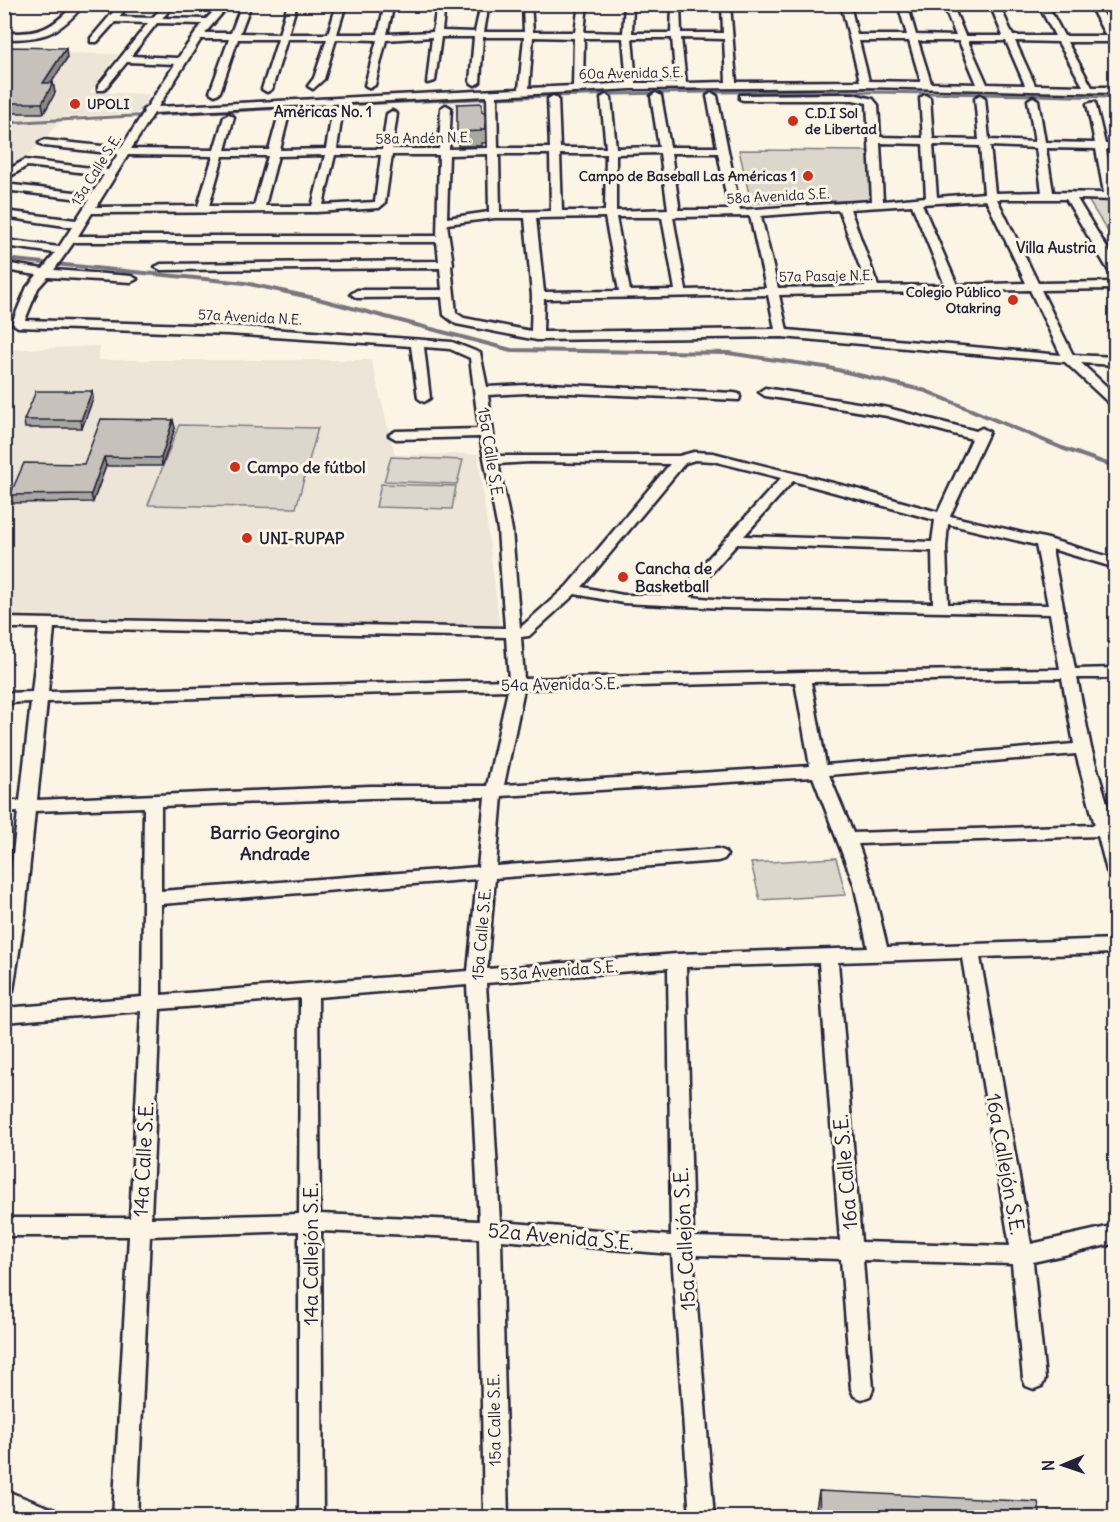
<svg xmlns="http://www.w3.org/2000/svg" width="1120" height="1522" font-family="Delius,sans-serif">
<rect width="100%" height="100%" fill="#fcf5e5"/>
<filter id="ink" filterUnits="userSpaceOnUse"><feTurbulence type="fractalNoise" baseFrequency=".0167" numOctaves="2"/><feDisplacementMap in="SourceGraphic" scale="12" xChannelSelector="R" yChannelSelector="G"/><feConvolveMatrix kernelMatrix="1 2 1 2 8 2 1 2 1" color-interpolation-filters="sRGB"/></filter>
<g filter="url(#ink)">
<g fill="#ece5d8">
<polygon points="5,52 118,54 90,92 149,94 141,113 64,117 33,151 5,171"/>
<polygon points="100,346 98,360 371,360 395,455 478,454 500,628 5,621 5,350"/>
</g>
<g fill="#dcd6cc" stroke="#7f7c84" stroke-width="1.5">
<polygon points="739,150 868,151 872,200 751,203"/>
<polygon points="1088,200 1115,201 1115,243"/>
<polygon points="179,425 318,428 296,508 148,505"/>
<polygon points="391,457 463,460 457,484 384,481"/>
<polygon points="381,484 456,486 452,509 376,507"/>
<polygon points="836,858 846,895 760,900 751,863"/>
</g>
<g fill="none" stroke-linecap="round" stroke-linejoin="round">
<path stroke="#78757e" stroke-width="3" d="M4,123C242,111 480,95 719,92C851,90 984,94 1116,97"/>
<polyline stroke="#78757e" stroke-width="4" points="4,259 245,283 314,298 511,350 728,353 825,367 926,391 1062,448 1116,467"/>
<defs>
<g id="street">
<path d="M75,4H84C59,35 43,39 4,39V33C40,34 50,30 75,4Z"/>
<path d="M120,4H129L119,17L152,18L166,4H176L162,18L206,19L221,4H230L205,33H231L242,4H251L240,33L279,34L288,4H297L288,34H328L337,4H346L337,34H378L385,4H394L387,34L433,32L437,4H445L442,31L475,32L481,4H489L484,32H524L523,4H531L533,32H575L579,4H587L584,32L623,33L625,4H633L632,33H671L672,4H680L681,33H723L722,4H730L736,82L860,81L841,4H850L857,35H907L898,4H907L916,35L956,36L943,4H952L965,36H1003L990,4H999L1013,36H1055L1038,4H1047L1064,36H1106L1089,4H1098L1116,36V48L1112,47L1109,42H1067L1092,87H1116V93L865,87L632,89L497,96L498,148H550L548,99L553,96L558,99L560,148H606L601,98L606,95L611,98L616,148L659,147L651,96L656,93L661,96L670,147H717L707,96L712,93L717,96L740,210L872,201L867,103L853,100H743L740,99V95L853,94L873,99L878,105L880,137L923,138L920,98L925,95L930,98L933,139L979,140L975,98L980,95L985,98L989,140L1035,142L1028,100L1033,97L1038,100L1045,142L1095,143L1087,104L1095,102L1105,144H1116V150H1106L1116,200L1077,199L1116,263V276L1110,273L1066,199H997L1038,283L1116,282V289L1041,290L1073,355L1116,357V365L1081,363L1116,395V406L1111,405L1065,362L782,337L537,340L456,324L444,315L442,297L357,298L351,294L357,290H442L440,268L161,270L155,267L161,264L439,261L437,242H74L54,270L131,276L137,279L131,282L48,277L38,288L25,320L228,326L452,342L480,353L487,387L548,384L734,393L739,394L740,397L739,400L548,392L488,395L496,456H679L694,452L713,453L853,488L938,512L972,439L887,416L765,396L759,392L765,388L888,408L976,431L982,428L989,432L950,516L1048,539L1116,559V568L1052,549L1075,669L1116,668V678H1077L1091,748L1115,830L1116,877L1110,875L1107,871L1098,836L858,844L872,884L887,947L1116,939V953L980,957L1031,1244L1116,1225V1243L1033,1262L1045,1379L1042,1386L1034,1389L1026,1386L1023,1379L1012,1264L863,1260L873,1389L870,1396L862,1399L854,1396L851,1389L841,1259L693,1255L714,1518H690L672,1254L501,1240L508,1518H484L479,1238L321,1231L323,1518H299V1231L150,1236L137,1518H113L129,1236H4V1218H130L141,1011L4,1022V1008L142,997L144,807L35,811L25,913L13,990L11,995L4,997V928L18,812L4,813V801H20L31,702L4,703V693L32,692L39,628H4V618L505,628L498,530L480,437L396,439L389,435L396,431L479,429L470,358L450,349L424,347L430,398L424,402L418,398L411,346L228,334L18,327L12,323L27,287L37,275L4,270V263L43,269L55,253L4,246V240L59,247L72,227L4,217V211L76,220L89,200L4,190V184L92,194L104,175L27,166L4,180V172L25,160L108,170L118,154L44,146L39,143L44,140L121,148L144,112L143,110L147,107L175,64L127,62L104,90H98V86L148,23L115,22L97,42H91V38ZM157,23L202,24L178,58L131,56ZM432,37L427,83L435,81L441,37H474L470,82L475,85L480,82L483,37H524L519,89L158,107L201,39H229L210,92L215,95L220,92L238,39H278L262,89L267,92L272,89L287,39H327L314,78L308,86L313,89L324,79L336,39L377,40L365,85L370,88L375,85L386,40ZM533,37L574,38L573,86L529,88ZM584,38H623L627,83L583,86ZM632,38H672L676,83H636ZM681,38L724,39L726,82L686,83ZM859,41H909L921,82L869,81ZM918,41H959L977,84L931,83ZM968,41H1006L1025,85L987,84ZM1015,41L1058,42L1083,86L1035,85ZM487,96L488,148L449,149L451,108L446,105L441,108L439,149H392L397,114L392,111L387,114L382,149H337L342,113L337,110L332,113L326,149L280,150L289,114L284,111L279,114L269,150H225L234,117L229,114L224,117L214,150L131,149L154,113ZM880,143L923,144L926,197L883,201ZM933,145L980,146L984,193L937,197ZM990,146L1036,148L1042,192L995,193ZM1046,148L1096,149L1104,193L1053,192ZM660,153L668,209L616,211V154ZM671,153H718L729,210H678L679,205ZM488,154L489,212L447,218L449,155ZM499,154H550L551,211L500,212ZM560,154H606L605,211H562ZM128,155L213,156L198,206L96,207ZM325,155L312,206H265L278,156ZM335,155H381L375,202L323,205ZM392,155H439L437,236H78L92,213L317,212L379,208L385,203ZM223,156H268L254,206H209ZM986,200L1026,283L957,285L922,204ZM912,205L945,285L878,286L850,209ZM839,210L867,286L778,288L761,216ZM750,216L766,288L686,290L673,217ZM605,217L619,291L544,292L536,218ZM616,217H662L675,290L630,291ZM495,218H525L532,296L531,331L464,318L456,313L451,266L453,264L447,224ZM1030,290L1061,355L787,330L779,295ZM768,295L775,329L543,332L544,299ZM695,460L713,461L781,478L675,595H623L582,587L685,463ZM530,462L670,464L567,586L520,628L512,530L498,464ZM793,481L935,520L932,542L744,536ZM948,524L1036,545L1048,605L948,604L946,547ZM737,544L932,551L933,603L725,600L690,597ZM575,594L623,603L725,608L1050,614L1060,669L802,672L524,679L521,637L529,636ZM54,628L506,637L509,680L48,692ZM1062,678L1074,744L826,765L811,682ZM795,682L810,766L504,785L524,689ZM508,690L487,786H370L37,800L47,702ZM1076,754L1095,825L853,833L829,775ZM813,777L854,884L868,948L677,954L487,969L495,878L718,861L724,859L727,855L724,851L718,849L496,866L502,796ZM485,797L478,867L161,891V806L370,798ZM477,879L468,971L161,995V904ZM962,958L1010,1246L861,1242L838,962ZM819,963L840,1241L693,1237L686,967ZM668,968L671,1236L500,1222L486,983ZM467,985L479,1221L320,1214L318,997ZM300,998L299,1214L151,1218L160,1009Z"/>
<polygon points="4,1490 55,1510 58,1518 16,1518 4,1513"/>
</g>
</defs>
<use href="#street" stroke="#22223b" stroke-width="5"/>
<use href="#street" fill="#fcf5e5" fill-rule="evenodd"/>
</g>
<g fill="#aaa6a1" stroke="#22223b" stroke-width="1.5">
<polygon points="4,47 67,58 51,83 53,83 55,93 44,113 7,113 4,115"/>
<polygon points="457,104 482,112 485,112 486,143 482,143 482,146 458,146"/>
<polygon points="92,391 93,399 82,428 25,428 24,420"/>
<polygon points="175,428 162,466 106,466 93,502 12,503 10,495 84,464"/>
<polygon points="819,1491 1041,1518 817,1518 816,1509"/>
</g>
<g fill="#8b8783" stroke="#22223b" stroke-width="1.5">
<polygon points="66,48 67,58 45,93 43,83"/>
<polygon points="53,83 55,93 44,113 42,103"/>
<polygon points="5,103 7,113 4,115"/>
<polygon points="92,391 93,399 82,428 81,420"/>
<polygon points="173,420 175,428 162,466 161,458"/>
<polygon points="104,457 106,466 93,502 91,494"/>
</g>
<g fill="#c6c1bb" stroke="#22223b" stroke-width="1.5">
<polygon points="4,47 66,48 43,83 53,83 42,103 4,103"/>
<polygon points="482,103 482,112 485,112 485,129 481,129 481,131 457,132 457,104"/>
<polygon points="36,391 92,391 81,420 24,420"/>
<polygon points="101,419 173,420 161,458 104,457 91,494 10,495 24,463 84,464"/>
<polygon points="819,1491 1038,1502 1041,1518 820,1518"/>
</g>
</g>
<g fill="#c8321e" stroke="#fcf5e5" stroke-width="2">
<circle cx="75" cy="104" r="6"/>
<circle cx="793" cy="121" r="6"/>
<circle cx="808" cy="176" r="6"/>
<circle cx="1013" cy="300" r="6"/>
<circle cx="235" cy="467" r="6"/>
<circle cx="247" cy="538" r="6"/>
<circle cx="623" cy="577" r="6"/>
</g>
<g text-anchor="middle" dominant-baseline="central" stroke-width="6" stroke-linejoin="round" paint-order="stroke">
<g font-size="14" fill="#22223b" stroke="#fcf5e5">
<text transform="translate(631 73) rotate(-1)">60a Avenida S.E.</text>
<text transform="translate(423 138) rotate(-1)">58a Andén N.E.</text>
<text transform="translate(96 170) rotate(-58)">13a Calle S.E.</text>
<text transform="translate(778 196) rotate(-3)">58a Avenida S.E.</text>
<text transform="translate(826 276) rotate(-1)">57a Pasaje N.E.</text>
<text transform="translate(250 317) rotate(3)">57a Avenida N.E.</text>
</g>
<g font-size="14" font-weight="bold" fill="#22223b" stroke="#fcf5e5" text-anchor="start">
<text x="87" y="104">UPOLI</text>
<text x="805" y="113">C.D.I Sol<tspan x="805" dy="16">de Libertad</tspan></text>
<text x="796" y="176" text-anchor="end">Campo de Baseball Las Américas 1</text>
<text x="1001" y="292" text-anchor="end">Colegio Público<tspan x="1001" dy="16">Otakring</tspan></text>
</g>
<g font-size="15" font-weight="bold" fill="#22223b" stroke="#fcf5e5">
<text x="323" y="111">Américas No. 1</text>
<text x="1056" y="247">Villa Austria</text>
</g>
<g font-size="16" fill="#22223b" stroke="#fcf5e5">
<text transform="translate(491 453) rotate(81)">15a Calle S.E.</text>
<text transform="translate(560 684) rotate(-1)">54a Avenida S.E.</text>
<text transform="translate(481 934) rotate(-85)">15a Calle S.E.</text>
<text transform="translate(559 970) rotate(-4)">53a Avenida S.E.</text>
<text transform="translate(494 1420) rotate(-91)">15a Calle S.E.</text>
</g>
<g font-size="16" font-weight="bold" fill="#22223b" stroke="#fcf5e5" text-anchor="start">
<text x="247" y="467">Campo de fútbol</text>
<text x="259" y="538">UNI-RUPAP</text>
<text x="635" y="568">Cancha de<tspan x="635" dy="18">Basketball</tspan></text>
</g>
<g font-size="18" font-weight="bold" fill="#22223b" stroke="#fcf5e5">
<text x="275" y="832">Barrio Georgino<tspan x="275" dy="21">Andrade</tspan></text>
</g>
<g font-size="20" fill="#22223b" stroke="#fcf5e5">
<text transform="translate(143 1159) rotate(-87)">14a Calle S.E.</text>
<text transform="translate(1006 1164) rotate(80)">16a Callejón S.E.</text>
<text transform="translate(845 1172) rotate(-95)">16a Calle S.E.</text>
<text transform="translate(561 1236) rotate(5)">52a Avenida S.E.</text>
<text transform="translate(684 1239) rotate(-93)">15a Callejón S.E.</text>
<text transform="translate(310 1254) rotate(-90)">14a Callejón S.E.</text>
</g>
</g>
<rect width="1120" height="1522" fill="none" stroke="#fcf5e5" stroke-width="24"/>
<rect x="12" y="12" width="1096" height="1498" fill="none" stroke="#22223b" stroke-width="2" filter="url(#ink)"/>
<g transform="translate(1063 1465) rotate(268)" stroke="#fcf5e5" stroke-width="4.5" paint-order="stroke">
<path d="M0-4.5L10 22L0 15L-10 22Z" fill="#22223b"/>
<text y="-9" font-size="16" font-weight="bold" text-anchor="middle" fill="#22223b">N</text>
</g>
</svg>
